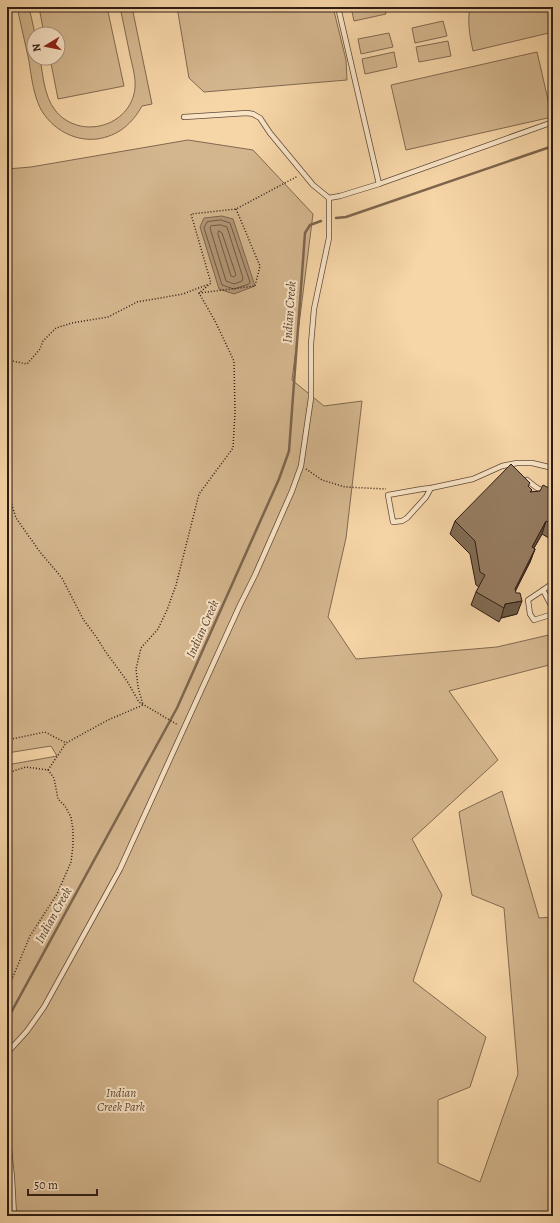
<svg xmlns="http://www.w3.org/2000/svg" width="560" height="1223" font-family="Alegreya,serif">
<rect width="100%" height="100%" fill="#f6d5a7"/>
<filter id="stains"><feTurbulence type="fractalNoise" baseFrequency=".005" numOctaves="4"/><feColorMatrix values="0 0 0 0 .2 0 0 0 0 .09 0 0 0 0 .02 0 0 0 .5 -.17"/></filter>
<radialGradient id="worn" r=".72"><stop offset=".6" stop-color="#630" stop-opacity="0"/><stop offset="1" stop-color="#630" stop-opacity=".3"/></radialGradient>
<g fill="#d4b68e" stroke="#806951">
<path d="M17,7H29L35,34L34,58H40C43,75 44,96 55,110C79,141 131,127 135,88C136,77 132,65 130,55C127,39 123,23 120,7H132L152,104L142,106C132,124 118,136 97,139C72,142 47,126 38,103C33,90 31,75 29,61C25,43 21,25 17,7Z"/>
<polygon points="39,7 107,7 124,86 58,99 50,58 58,58 58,34 44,34"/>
<polygon points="177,7 333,7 346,60 347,80 204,92 189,78"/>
<polygon points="351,7 384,7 386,14 354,21"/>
<path d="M470,7H553V32L473,51C470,36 467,23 470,7Z"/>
<polygon points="443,21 447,36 415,43 412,28"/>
<polygon points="389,33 393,47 361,54 358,39"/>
<polygon points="448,41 451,56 419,62 416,47"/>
<polygon points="394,52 397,67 365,74 362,59"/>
<polygon points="537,52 552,117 406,150 391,85"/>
<polygon points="188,140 253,150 313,214 292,380 324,406 362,401 346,538 328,617 356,659 497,647 553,634 553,664 449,691 498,760 412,839 442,895 413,981 486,1037 470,1087 438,1100 438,1163 480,1182 518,1074 504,908 472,895 459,812 502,791 539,918 553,917 553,1216 7,1216 7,765 57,756 51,746 7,753 7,169 31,167"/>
</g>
<polygon fill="#b29675" stroke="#7d654e" points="222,216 233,219 255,286 234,294 219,289 200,227 204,218"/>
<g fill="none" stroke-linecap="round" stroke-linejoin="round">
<g stroke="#705944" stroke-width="1">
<polygon points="221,220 230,223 250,282 249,284 234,289 222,285 204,228 207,222"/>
<polygon points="221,225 227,227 243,278 242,281 234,284 226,281 210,228 211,226"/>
<polygon points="219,231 222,233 236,275 234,277 231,276 218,234"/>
</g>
<g stroke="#7d654e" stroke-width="2.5">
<polyline points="336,218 346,217 553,146"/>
<polyline points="7,1020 177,708 279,479 289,451 305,233 310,225 321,221"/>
</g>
<defs>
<g id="service">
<polyline points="338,7 379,184"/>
<polyline points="184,117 247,113 253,114 260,118 270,133 313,185 329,198 340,196 379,184 553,122"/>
<path d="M527,480C535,487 542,493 553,492"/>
<polyline points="431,488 426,497 407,518 402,521 393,522 388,495 422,489 431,488 473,479 502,466 517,463 532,463 553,468"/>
<polyline points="553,583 543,590 553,609"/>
<polyline points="543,590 528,600 530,614 534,620 553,614"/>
<polyline points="7,1053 27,1031 44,1007 120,869 240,605 255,575 292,491 301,466 311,398 311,344 314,309 329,238 329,198"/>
<polyline points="7,1130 12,1178 14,1216"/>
</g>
</defs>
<use href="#service" stroke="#5f4a39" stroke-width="6"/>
<g stroke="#2d1c14" stroke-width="1.5" stroke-dasharray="1 2" stroke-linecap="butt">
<polyline points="236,209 260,266 255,286 199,293 211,283 191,214 236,209 298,176"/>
<polyline points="7,360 27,364 40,349 43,341 56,328 72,323 108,317 137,302 183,294 209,284"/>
<polyline points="306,469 322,480 345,487 386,489"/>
<polyline points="7,490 16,518 40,552 62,578 83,619 97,638 105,651 127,681 139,702 178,725"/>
<polyline points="7,740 45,732 66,743"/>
<polyline points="48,770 66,743 108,720 143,705 138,687 136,669 141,648 158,629 167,610 176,585 199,494 233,448 235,412 234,361 215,321 199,293"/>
<polyline points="7,773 26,767 48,770 54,778 58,799 65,806 71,817 73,830 73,845 71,862 57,894 30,936 7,991"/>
</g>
<use href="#service" stroke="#f9e4c6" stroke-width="4.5"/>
</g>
<polygon fill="#816b53" stroke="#2d1c14" points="529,487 531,492 540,491 553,489 553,538 552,540 542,534 534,548 535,549 530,562 515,591 517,614 501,618 499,622 471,605 476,592 479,587 476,585 470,554 450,534 455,521"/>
<g fill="#695743" stroke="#2d1c14">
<polygon points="546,521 542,534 527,560 532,547"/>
<polygon points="535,549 530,562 510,602 515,589"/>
<polygon points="522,601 517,614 501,618 505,604"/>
</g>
<polygon fill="#967c60" stroke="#2d1c14" points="511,464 530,483 528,486 532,490 530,492 540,491 543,485 551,489 553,489 553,525 546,521 532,547 535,549 515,589 516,593 520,593 522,601 505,604 504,608 476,592 485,575 480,572 475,541 455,521"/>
<g text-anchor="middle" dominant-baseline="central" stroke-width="4" stroke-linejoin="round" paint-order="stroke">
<g font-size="12" font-style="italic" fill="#5f4a39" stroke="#f9e4c6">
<text x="121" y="1093">Indian<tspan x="121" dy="14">Creek Park</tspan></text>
</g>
<g font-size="13" font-style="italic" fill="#5c4736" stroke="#f9e4c6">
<text transform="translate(289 312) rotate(-86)">Indian Creek</text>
<text transform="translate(202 629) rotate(-66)">Indian Creek</text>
<text transform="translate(53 915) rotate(-61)">Indian Creek</text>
</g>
</g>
<rect width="560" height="1223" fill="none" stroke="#f6d5a7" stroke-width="24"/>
<rect x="8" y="8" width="544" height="1207" fill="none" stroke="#2d1c14" stroke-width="2"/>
<rect x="12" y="12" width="536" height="1199" fill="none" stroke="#2d1c14"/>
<g transform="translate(46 46) rotate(260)"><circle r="19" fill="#f9e4c6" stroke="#a7947f"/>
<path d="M0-3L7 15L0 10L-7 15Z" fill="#8f2418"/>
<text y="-6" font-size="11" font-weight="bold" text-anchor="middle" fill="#2d1c14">N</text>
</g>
<path d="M28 1189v6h69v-6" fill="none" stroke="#2d1c14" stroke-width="2"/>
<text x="34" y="1189" font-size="12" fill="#2d1c14" stroke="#f9e4c6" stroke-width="3" paint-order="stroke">50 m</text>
<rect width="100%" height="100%" filter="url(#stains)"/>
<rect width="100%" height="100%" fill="url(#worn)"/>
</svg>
